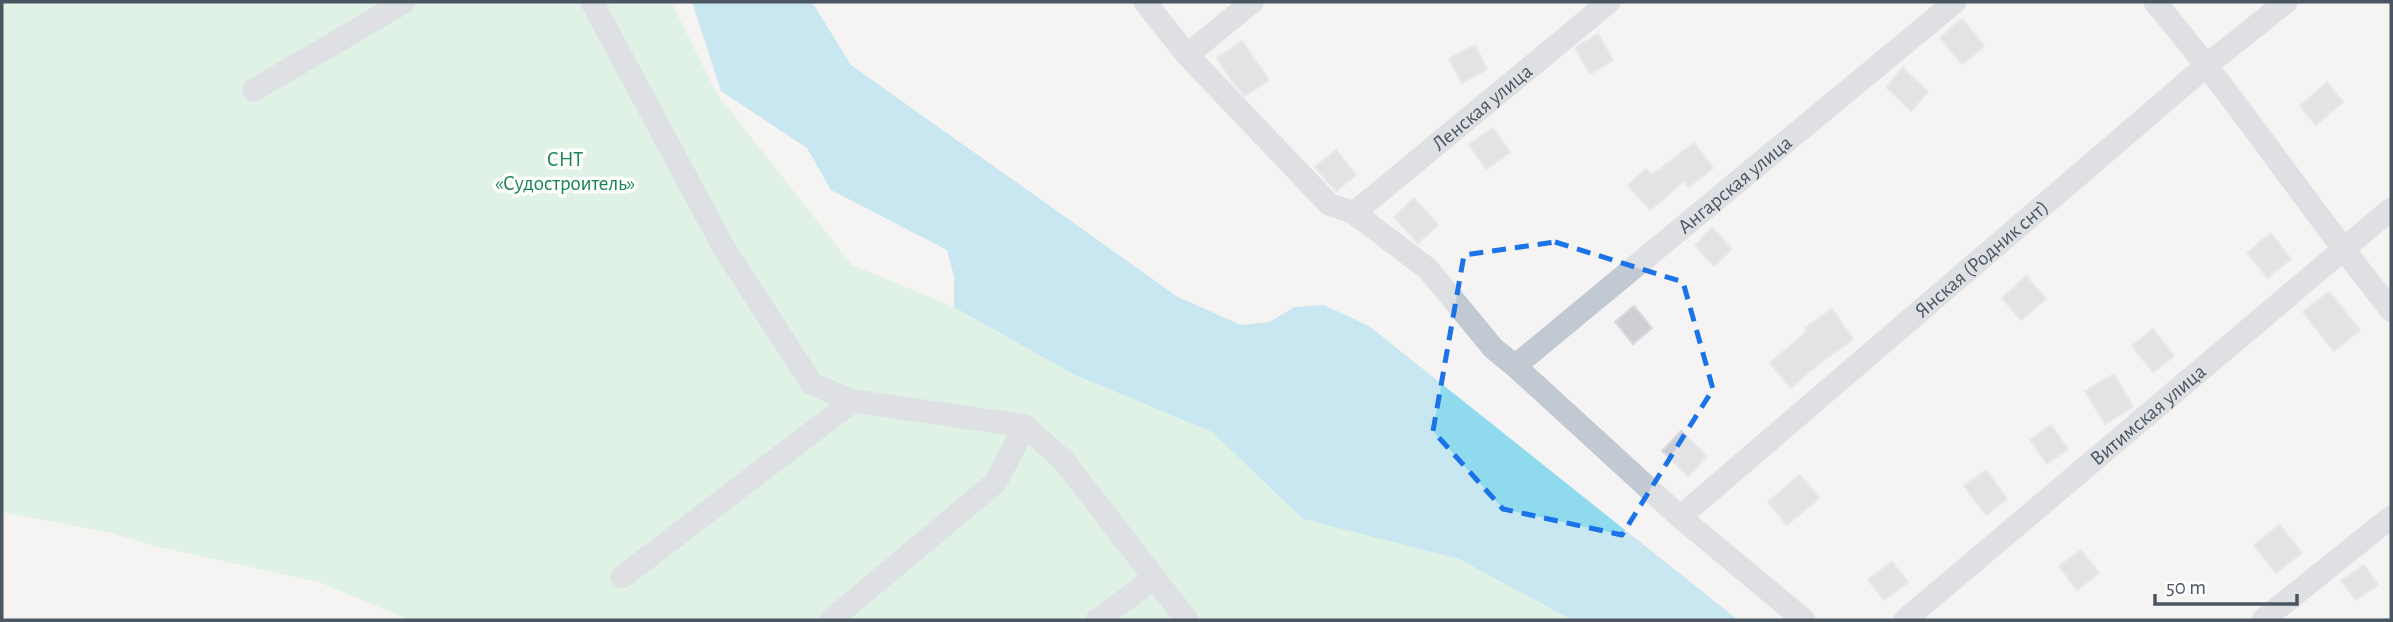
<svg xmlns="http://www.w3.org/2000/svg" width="2393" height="622" font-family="'Alegreya Sans',sans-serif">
<rect width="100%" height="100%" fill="#f5f3f3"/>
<polygon fill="#c3f1d5" points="2,2 671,2 717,94 852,265 954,307 1073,374 1212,432 1303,519 1459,559 1572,620 410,620 319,582 155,546 112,533 2,512"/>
<polygon fill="#90daee" points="692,2 812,2 851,65 1178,297 1241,325 1270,322 1294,307 1324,305 1369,326 1738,620 1572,620 1459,559 1303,519 1212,432 1073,374 954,307 954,276 947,250 831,190 807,148 721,91"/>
<g fill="#cdcfd5" stroke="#d7d9de" stroke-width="2">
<polygon points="1962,19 1984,46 1962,64 1940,38"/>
<polygon points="1598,34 1613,60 1590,74 1575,48"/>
<polygon points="1242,41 1269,80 1245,96 1234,84 1217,58"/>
<polygon points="1475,45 1487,69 1462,83 1449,59"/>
<polygon points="1903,68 1928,92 1911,111 1886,87"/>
<polygon points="2327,82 2343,102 2316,125 2300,106"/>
<polygon points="1493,128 1510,152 1487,169 1469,145"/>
<polygon points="1694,143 1713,168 1689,187 1684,181 1650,210 1628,185 1646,169 1652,175"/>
<polygon points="1336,150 1356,175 1336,191 1315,167"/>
<polygon points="1414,198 1438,225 1418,243 1394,217"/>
<polygon points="1712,228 1732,249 1714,266 1695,245"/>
<polygon points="2271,233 2291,259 2268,278 2247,253"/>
<polygon points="2026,276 2046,299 2021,320 2002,298"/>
<polygon points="2329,292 2360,330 2334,351 2303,312"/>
<polygon points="1634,306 1652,328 1633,344 1615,322"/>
<polygon points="1832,309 1853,339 1811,370 1791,388 1770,363 1807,331 1805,328"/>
<polygon points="2153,329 2174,356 2153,372 2132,346"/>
<polygon points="2114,374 2133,407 2105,424 2085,391"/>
<polygon points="2051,425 2068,449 2047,464 2030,440"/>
<polygon points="1681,431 1707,456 1688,476 1662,451"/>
<polygon points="1986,470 2007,499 1986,515 1964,486"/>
<polygon points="1800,475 1819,498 1787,525 1768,502"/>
<polygon points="2280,525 2302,553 2276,573 2254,545"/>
<polygon points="2081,550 2099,573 2077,590 2059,566"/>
<polygon points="1892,562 1908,582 1884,600 1868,580"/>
<polygon points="2364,565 2378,585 2356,600 2341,581"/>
</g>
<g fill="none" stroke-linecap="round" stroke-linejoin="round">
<g stroke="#c1cad2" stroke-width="23">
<polyline points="592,2 724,248 812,384 853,401 1025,426 1064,461 1187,620"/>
<polyline points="1145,2 1187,55 1329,204 1354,213 1428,269 1493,348 1515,366 1680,517 1804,620"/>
<path d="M2155,2C2238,101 2310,209 2391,310"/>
<polyline points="1187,55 1252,2"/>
<polyline points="254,90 404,2"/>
<path id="s1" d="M1354,213L1609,2"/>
<path id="s2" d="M1515,366L1955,2"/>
<path id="s3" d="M1680,517L2207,65L2286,2"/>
<polyline points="622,577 853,401"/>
<polyline points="831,620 996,482 1025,426"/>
<polyline points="1097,620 1155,578"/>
<path id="s4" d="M1905,620L2391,209"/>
<polyline points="2263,620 2391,517"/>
</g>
</g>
<path d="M0 0H2393V622H0ZM1555,242L1683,282L1713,389L1622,535L1503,509L1433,431L1464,255Z" fill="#f5f3f3" fill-opacity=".55" fill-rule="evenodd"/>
<path fill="none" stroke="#1a73e8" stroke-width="5" stroke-dasharray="14 9" stroke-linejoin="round" d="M1555,242L1683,282L1713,389L1622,535L1503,509L1433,431L1464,255Z"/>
<g text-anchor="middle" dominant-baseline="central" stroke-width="7" stroke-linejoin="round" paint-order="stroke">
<g font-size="21" fill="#4a5661" stroke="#fff">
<text stroke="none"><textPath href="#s1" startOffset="166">Ленская улица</textPath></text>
<text stroke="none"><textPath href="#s2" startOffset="285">Ангарская улица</textPath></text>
<text stroke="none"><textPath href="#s3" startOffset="397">Янская (Родник снт)</textPath></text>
<text stroke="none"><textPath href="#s4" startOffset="318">Витимская улица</textPath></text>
</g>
<g font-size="21" fill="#17864f" stroke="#fff">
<text x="565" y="159">СНТ<tspan x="565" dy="24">«Судостроитель»</tspan></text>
</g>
</g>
<rect width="2393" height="622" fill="none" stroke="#4a5661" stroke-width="7"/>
<path d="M2155 594v10h142v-10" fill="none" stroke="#4a5661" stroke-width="3.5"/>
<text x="2166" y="594" font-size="21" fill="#4a5661" stroke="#ffffff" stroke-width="5" paint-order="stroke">50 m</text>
</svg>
